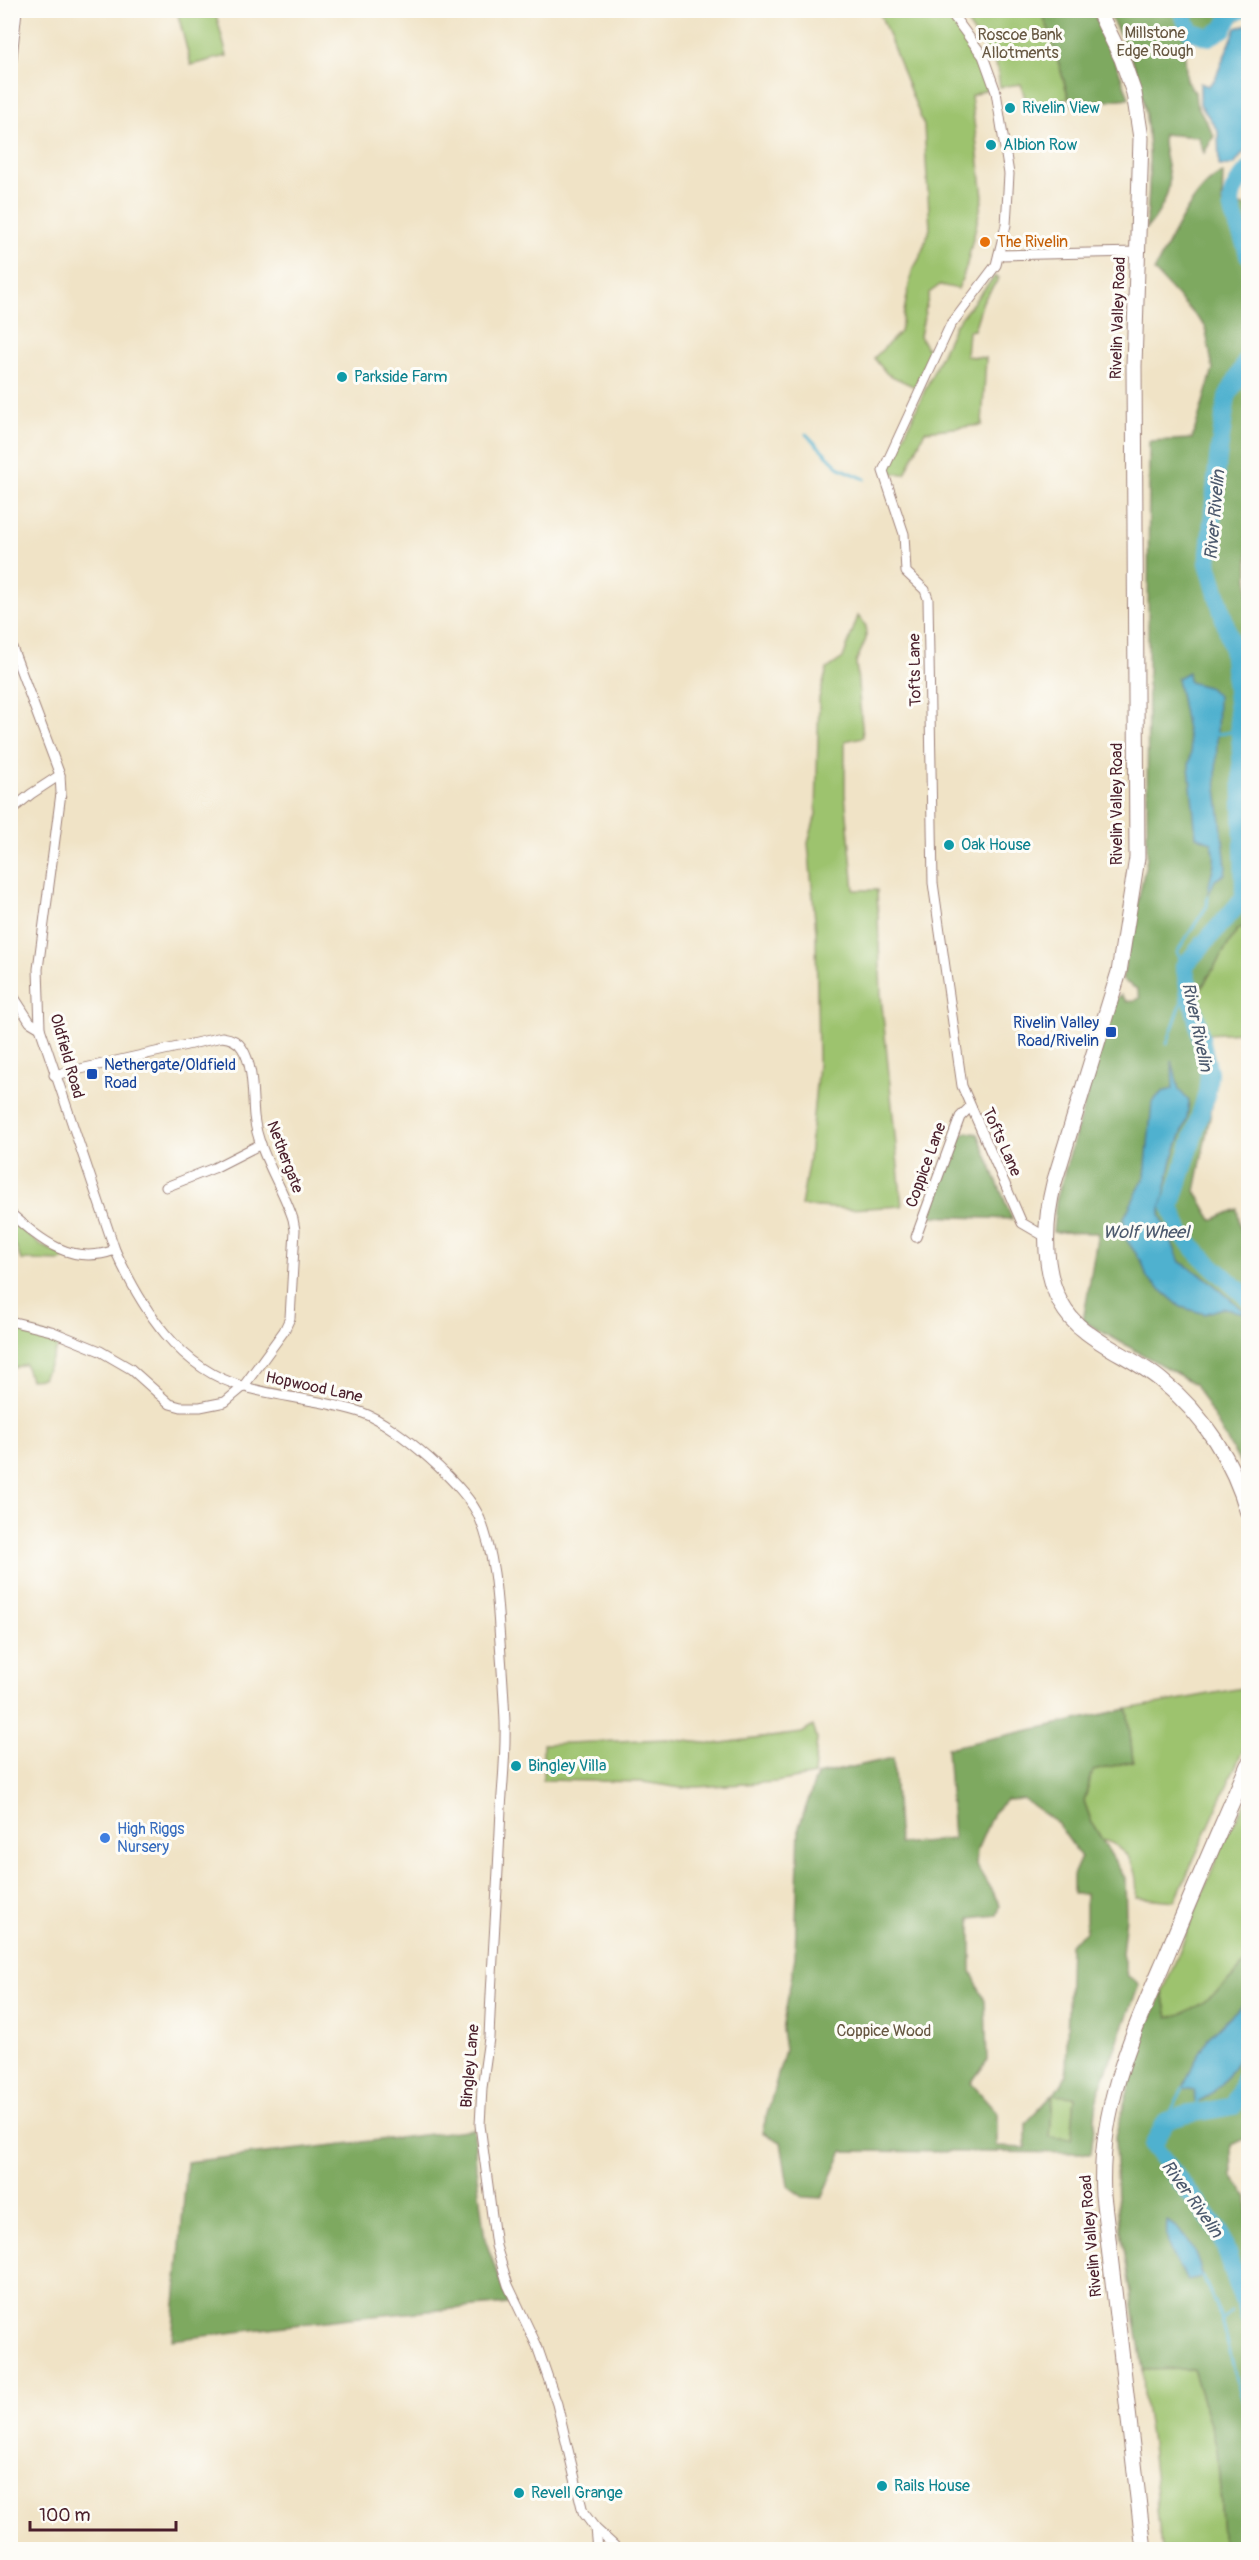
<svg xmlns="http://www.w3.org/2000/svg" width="1259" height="2560" font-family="Pangolin,sans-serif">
<rect width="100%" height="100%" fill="#fdfcf7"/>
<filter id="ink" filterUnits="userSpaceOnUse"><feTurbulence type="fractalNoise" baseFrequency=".0167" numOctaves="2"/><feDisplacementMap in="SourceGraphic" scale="12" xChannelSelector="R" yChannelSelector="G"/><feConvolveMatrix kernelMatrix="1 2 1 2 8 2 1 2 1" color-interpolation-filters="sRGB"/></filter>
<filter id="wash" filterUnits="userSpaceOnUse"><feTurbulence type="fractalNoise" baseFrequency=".008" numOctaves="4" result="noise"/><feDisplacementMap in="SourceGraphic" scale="24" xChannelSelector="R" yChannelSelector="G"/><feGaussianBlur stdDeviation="1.35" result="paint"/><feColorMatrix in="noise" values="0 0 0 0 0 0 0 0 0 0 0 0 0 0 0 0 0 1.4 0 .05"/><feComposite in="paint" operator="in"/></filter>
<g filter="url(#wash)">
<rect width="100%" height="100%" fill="#f0e3c6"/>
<g fill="#9dc36e" stroke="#74714c" stroke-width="1.5">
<polygon points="177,11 215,11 227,56 191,65"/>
<polygon points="879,11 945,11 982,63 990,88 971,96 983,197 966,268 958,289 940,285 929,293 920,336 930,354 915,387 887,374 874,358 900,332 912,271 919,259 930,229 924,126"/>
<polygon points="959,11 1041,11 1049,30 1069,99 1027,106 1021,84 1000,87 997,67"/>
<polygon points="995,276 999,278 983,301 974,330 968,331 966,356 986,358 982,425 925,431 905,474 887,473 955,325"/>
<polygon points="858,616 866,626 866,639 856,662 863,737 845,741 845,794 854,890 877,890 881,995 902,1206 850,1209 801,1206 809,1158 818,1064 816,931 808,843 816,814 819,698 827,669 843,658"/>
<polygon points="1248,924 1248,1130 1244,1032 1205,1034 1199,992 1237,930"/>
<polygon points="11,1220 40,1245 67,1257 61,1261 21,1260 11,1234"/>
<polygon points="10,1327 27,1329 61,1340 43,1378 30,1379 25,1364 11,1369"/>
<path d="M1248,1687L1247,1741L1175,1901L1136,1897C1139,1871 1129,1846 1102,1840L1092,1823L1084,1801L1093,1771L1133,1761L1127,1709Z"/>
<polygon points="813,1726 817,1738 814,1775 776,1782 681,1788 643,1782 543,1780 543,1744 667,1739 714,1744 802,1733"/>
<path d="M1248,1799V1959C1229,1984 1200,2011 1168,2018L1163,1992L1225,1838Z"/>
<polygon points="1053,2095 1075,2096 1072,2139 1050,2138"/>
<polygon points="1193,2368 1217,2447 1224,2549 1161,2549 1151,2444 1144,2398 1143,2370"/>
</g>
<g fill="#7ea961" stroke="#646446" stroke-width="1.5" fill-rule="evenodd">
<polygon points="1041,11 1092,11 1107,38 1129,98 1071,105 1049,30"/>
<path d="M1107,11H1248V14L1230,25L1225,33L1188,27C1181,44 1187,62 1186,81L1195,92L1196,103L1214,136L1204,153L1198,137L1163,134C1162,150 1167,162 1169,177C1171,194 1157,218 1146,229C1151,179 1152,127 1138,77C1132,54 1118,32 1107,11Z"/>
<path d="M1223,173L1222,204L1248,206V924L1237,930L1199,992L1216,1086L1195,1191L1212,1220L1237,1209L1241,1231L1248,1242V1477L1195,1384L1083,1321L1098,1233L1053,1232L1056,1201L1115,1000L1121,995L1127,1002L1140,998L1137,989L1122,980L1147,858L1149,441L1192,439L1213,369L1205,326L1154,271C1169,243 1193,185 1223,173Z"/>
<polygon points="967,1132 978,1134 1012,1219 929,1216 961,1136"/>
<path d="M1127,1709L1133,1761L1093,1771L1084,1801L1092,1823L1125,1878L1126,1916L1122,1954L1127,1975L1139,1985L1098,2093L1091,2153L843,2151L822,2198L803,2197L788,2186L781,2142L762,2132L785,2050L782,2030L795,1957L799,1827L817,1775L893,1758L899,1844L953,1839L947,1748ZM1023,1799L1057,1823L1081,1857L1073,1875V1894H1086V1931L1070,1944L1066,2074L1061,2086L1026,2123V2148L997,2147V2112L971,2083L987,2061L985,2001L971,1971V1918L997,1915L1000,1905L976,1865L977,1850L993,1813L1006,1800ZM1053,2095L1075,2097L1071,2139L1050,2137Z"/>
<path d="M1248,1959V2137L1231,2145L1232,2177L1248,2198V2549H1224L1217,2447L1193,2369L1143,2370L1117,2205L1115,2137L1144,2033L1163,1992L1168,2018C1200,2011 1229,1984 1248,1959Z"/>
<polygon points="474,2129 476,2168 485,2239 508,2304 350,2318 172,2340 187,2162"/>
</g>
<g fill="#50b1cf" stroke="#4d687d" stroke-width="1.5">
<polygon points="1248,24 1248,147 1234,165 1219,166 1218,131 1200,104 1200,83 1208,86 1215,79 1236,28"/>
<path d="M1188,672L1189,682L1208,687L1218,696L1216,779L1226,866L1225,874L1215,880L1208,896C1208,874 1220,863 1211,842L1196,836L1189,766L1191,751L1177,678Z"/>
<polygon points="1172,1061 1179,1090 1189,1101 1187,1119 1172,1160 1160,1214 1180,1262 1205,1277 1248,1314 1223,1308 1205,1314 1181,1307 1147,1278 1142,1262 1125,1238 1124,1218 1145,1176 1152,1102 1162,1092 1173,1089"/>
<path d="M1245,2002L1248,2003C1249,2012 1251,2026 1248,2035C1239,2059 1220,2096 1195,2102L1194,2090L1183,2088L1193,2065L1208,2038Z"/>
<path d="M1167,2221C1189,2234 1196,2253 1203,2277L1188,2280C1174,2261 1164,2246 1167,2221Z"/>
</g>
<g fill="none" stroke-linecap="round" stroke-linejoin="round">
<g stroke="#50b1cf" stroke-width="3">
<polyline points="806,434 840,468 865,479"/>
<polyline points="1217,734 1239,731"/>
<polyline points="1167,1044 1182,1001 1178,969 1184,966 1177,952 1207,906 1208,896"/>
<polyline points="1197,2101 1197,2114"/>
<polyline points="1166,2121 1183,2088"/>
<polyline points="1203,2277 1222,2320"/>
<polyline points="1231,2312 1222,2320 1234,2370 1248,2413"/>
<polyline points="1248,2525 1248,2529"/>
</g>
<g stroke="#50b1cf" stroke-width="18">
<polyline points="1181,10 1190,31 1209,37 1223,29 1232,13 1242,10"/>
<path d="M1248,170C1215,206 1239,216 1248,255"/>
<polyline points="1248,358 1227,397 1218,458 1208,563 1232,647 1241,748 1244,898 1184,966 1209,1072 1207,1093 1171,1207 1182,1235 1201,1256 1248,1298"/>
<polyline points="1248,2069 1234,2106 1184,2115 1166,2121 1153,2146 1220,2232 1248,2316"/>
</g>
</g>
</g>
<g filter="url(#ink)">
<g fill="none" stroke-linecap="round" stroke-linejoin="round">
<defs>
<g id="street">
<polyline points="949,10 983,56 996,92 1009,174 1006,225 996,265 950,326 883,471 904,534 906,572 925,590 928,599 933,883 962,1086 1022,1223 1046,1237"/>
<polyline points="10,77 17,10"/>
<polyline points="999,255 1138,252"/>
<path d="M10,642L60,775L61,793L38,969L40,1028L115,1250C141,1307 179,1370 245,1387C283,1398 325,1400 363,1413C395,1424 468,1487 480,1519C496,1558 497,1601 500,1642C502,1669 504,1696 505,1722C506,1751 503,1780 501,1808C498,1885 492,1961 489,2038L482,2088L480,2125L496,2246L508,2285L537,2346L557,2404L583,2512L595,2528L619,2550"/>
<polyline points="10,811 31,794 60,775"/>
<polyline points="10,991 30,1022 40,1028"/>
<polyline points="166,1187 214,1168 261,1144"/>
<path d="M10,1213C42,1241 71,1266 115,1250"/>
<polyline points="916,1237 960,1117 970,1107"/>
<path d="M10,1321L51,1331L100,1351L131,1369L170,1404L181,1407H200L225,1402L243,1387L284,1331L290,1318L295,1230L293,1219C282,1185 258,1153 254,1116C252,1095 254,1066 242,1048C237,1040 230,1038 222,1037L54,1075"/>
<polyline points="595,2528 597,2550"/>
</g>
<g id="primary">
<path d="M1098,10L1122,59L1134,93L1141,138L1134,366L1137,858L1119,972L1054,1183C1042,1231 1040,1298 1085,1331C1109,1350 1138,1361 1162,1381C1203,1414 1234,1462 1248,1513"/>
<path d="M1144,2550L1103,2195C1098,2108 1133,2033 1167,1954C1193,1891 1221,1828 1248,1765"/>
</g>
</defs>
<use href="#street" stroke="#9d8178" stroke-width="11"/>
<use href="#primary" stroke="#9d8178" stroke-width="17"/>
<use href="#street" stroke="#fff" stroke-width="9"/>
<use href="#primary" stroke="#fff" stroke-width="15"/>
</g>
</g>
<g fill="#0f9aa8" stroke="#fdfcf7" stroke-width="2">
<circle cx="1010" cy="108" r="6"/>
<circle cx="991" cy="145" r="6"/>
<circle cx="342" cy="377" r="6"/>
<circle cx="949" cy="845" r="6"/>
<circle cx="516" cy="1766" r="6"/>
<circle cx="882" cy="2486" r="6"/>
<circle cx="519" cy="2493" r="6"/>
</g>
<circle fill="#e8710a" stroke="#fdfcf7" stroke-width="2" cx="985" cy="242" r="6"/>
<g fill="#1a4fb4" stroke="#fdfcf7" stroke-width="2">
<rect x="1105" y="1026" width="12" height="12" rx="3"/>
<rect x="86" y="1068" width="12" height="12" rx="3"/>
</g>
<circle fill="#3f7fe0" stroke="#fdfcf7" stroke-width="2" cx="105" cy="1838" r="6"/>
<g text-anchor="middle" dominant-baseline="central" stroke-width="6" stroke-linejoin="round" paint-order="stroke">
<g font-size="16" fill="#675842" stroke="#fdfcf7">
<text x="1155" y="33">Millstone<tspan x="1155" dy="18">Edge Rough</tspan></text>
<text x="1020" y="35">Roscoe Bank<tspan x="1020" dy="18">Allotments</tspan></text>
<text x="884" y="2031">Coppice Wood</text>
</g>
<g font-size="16" fill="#0d838f" stroke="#fdfcf7" text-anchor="start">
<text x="1022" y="108">Rivelin View</text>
<text x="1003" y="145">Albion Row</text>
<text x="354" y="377">Parkside Farm</text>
<text x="961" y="845">Oak House</text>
<text x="528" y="1766">Bingley Villa</text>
<text x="894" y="2486">Rails House</text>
<text x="531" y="2493">Revell Grange</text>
</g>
<g font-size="16" fill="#c56008" stroke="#fdfcf7" text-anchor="start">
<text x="997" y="242">The Rivelin</text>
</g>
<g font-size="16" fill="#4a1f2b" stroke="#fdfcf7">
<text transform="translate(1118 318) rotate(-88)">Rivelin Valley Road</text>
<text transform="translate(915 670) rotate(-91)">Tofts Lane</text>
<text transform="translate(1117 804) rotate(-90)">Rivelin Valley Road</text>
<text transform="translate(67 1056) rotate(74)">Oldfield Road</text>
<text transform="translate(1002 1142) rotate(66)">Tofts Lane</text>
<text transform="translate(285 1157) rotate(69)">Nethergate</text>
<text transform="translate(926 1165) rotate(-70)">Coppice Lane</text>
<text transform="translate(314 1387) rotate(12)">Hopwood Lane</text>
<text transform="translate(470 2066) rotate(-85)">Bingley Lane</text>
<text transform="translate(1091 2236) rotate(-95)">Rivelin Valley Road</text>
</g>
<g font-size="16" fill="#164399" stroke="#fdfcf7" text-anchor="end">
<text x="1099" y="1023">Rivelin Valley<tspan x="1099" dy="18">Road/Rivelin</tspan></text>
<text x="104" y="1065" text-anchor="start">Nethergate/Oldfield<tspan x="104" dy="18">Road</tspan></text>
</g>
<g font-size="16" fill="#366cbe" stroke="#fdfcf7" text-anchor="start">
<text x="117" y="1829">High Riggs<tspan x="117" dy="18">Nursery</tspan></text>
</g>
<g font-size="18" font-style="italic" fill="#4c596d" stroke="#fdfcf7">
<text transform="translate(1215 515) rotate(-85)">River Rivelin</text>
<text transform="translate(1197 1027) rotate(78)">River Rivelin</text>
<text x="1146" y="1232">Wolf Wheel</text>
<text transform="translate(1192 2199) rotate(54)">River Rivelin</text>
</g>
</g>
<rect width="1259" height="2560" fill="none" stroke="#fdfcf7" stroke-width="36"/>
<path d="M30 2521v9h146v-9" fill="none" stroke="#4a1f2b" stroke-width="3"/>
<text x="39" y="2521" font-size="18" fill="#4a1f2b" stroke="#fdfcf7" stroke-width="4.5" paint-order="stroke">100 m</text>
</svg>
